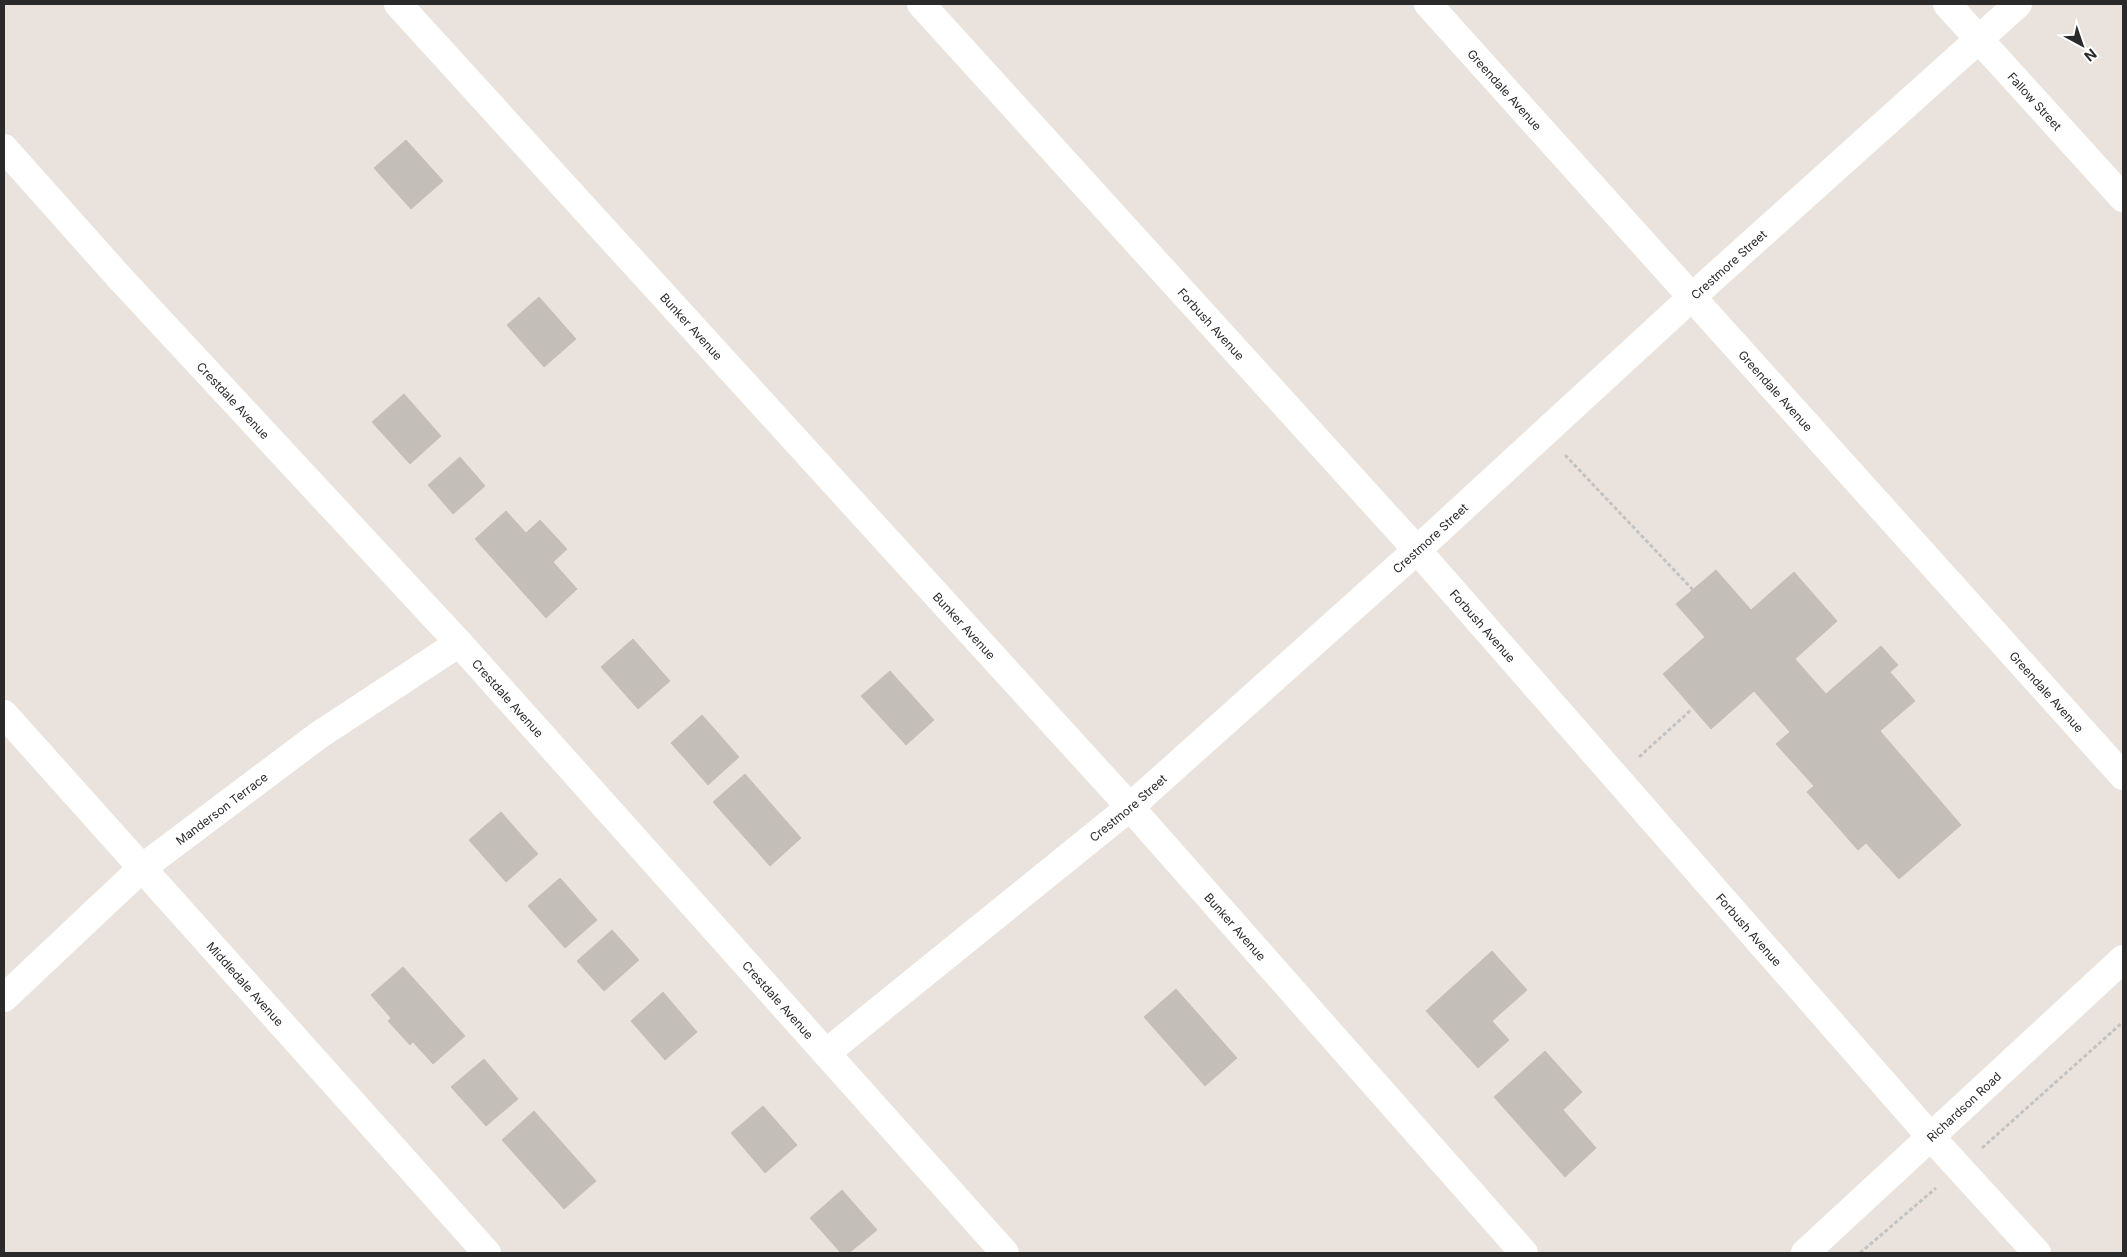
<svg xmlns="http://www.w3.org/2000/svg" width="2127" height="1257" font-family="Inter,sans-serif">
<rect width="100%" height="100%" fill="#eae3dd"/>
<g fill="#c3beb8" stroke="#c5bfb7">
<polygon points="406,140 443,181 411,209 374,168"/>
<polygon points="539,297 576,339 544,367 507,325"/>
<polygon points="404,394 441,436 410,464 372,422"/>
<polygon points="460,457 485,486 453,514 428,485"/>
<polygon points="506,511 526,533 540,520 567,549 553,562 577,589 546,618 475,539"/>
<polygon points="1716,570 1751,610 1794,572 1837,621 1795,659 1826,694 1881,646 1898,665 1890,672 1915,701 1880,731 1961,825 1899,879 1866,843 1858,850 1807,792 1814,786 1776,744 1790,732 1754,691 1711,729 1663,674 1705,637 1676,604"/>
<polygon points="633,639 670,681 638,709 601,667"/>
<polygon points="890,671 934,720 906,745 861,696"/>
<polygon points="702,715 739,757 708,785 671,743"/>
<polygon points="745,774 801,838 770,866 713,802"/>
<polygon points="501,812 538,854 506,882 469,840"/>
<polygon points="560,878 597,920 565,948 528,906"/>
<polygon points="612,930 639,960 604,991 577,961"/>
<polygon points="1492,951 1527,990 1492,1021 1509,1040 1478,1068 1426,1011"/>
<polygon points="403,967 465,1036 433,1064 413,1042 410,1045 388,1021 391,1018 371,995"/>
<polygon points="1176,989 1237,1058 1205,1086 1144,1017"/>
<polygon points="663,992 697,1032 665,1060 631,1021"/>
<polygon points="1545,1051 1582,1092 1563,1110 1596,1148 1565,1177 1494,1097"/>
<polygon points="484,1059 518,1099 486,1126 451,1087"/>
<polygon points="763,1106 797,1145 765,1173 731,1133"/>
<polygon points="534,1111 596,1181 564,1209 502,1140"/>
<polygon points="842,1190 877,1230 849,1253 841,1253 810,1218"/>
</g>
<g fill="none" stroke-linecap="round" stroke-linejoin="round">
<g stroke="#c3c3c3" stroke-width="3" stroke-dasharray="4 2.5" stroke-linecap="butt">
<polyline points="1565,455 1693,590"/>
<polyline points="1639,757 1691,710"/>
<polyline points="1982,1148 2123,1022"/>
<polyline points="1860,1253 1936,1188"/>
</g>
<g stroke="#fff" stroke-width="28">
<path id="s1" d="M398,4L1130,807L1524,1253"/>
<path id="s2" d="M921,4L1417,550L1930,1136L2037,1253"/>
<path id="s3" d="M1428,4L2123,776"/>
<path id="s4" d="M1947,4L2123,198"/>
<path id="s5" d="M4,148L119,277L459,643L1005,1253"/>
<path id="s6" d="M4,714L487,1253"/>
<path id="s7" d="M4,998L142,868L319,735L459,643"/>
<path id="s8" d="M826,1053L1130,807L1417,550L1693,296L2018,4"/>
<path id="s9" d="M1805,1253L2123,959"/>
</g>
</g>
<g text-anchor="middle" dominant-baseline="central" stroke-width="4" stroke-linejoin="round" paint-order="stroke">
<g font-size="12" fill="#2a2a2a" stroke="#fff">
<text stroke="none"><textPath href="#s3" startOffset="115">Greendale Avenue</textPath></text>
<text stroke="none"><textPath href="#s4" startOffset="131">Fallow Street</textPath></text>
<text stroke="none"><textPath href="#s8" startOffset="1199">Crestmore Street</textPath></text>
<text stroke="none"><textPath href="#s2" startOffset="432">Forbush Avenue</textPath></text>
<text stroke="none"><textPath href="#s1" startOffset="436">Bunker Avenue</textPath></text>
<text stroke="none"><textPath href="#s3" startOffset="520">Greendale Avenue</textPath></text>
<text stroke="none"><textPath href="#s5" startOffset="341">Crestdale Avenue</textPath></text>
<text stroke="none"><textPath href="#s8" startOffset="794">Crestmore Street</textPath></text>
<text stroke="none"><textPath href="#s1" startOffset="841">Bunker Avenue</textPath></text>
<text stroke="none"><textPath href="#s2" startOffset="838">Forbush Avenue</textPath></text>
<text stroke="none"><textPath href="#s3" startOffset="925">Greendale Avenue</textPath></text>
<text stroke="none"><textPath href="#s5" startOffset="746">Crestdale Avenue</textPath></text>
<text stroke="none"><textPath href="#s8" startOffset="389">Crestmore Street</textPath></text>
<text stroke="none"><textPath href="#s7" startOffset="289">Manderson Terrace</textPath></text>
<text stroke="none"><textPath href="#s1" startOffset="1246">Bunker Avenue</textPath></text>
<text stroke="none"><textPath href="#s2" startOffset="1242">Forbush Avenue</textPath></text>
<text stroke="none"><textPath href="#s6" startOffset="362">Middledale Avenue</textPath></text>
<text stroke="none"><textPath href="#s5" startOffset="1151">Crestdale Avenue</textPath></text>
<text stroke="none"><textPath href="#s9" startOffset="216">Richardson Road</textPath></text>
</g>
</g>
<rect width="2127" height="1257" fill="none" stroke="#2a2a2a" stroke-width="10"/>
<g transform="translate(2082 45) rotate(140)" stroke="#ffffff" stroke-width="4" paint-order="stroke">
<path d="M0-4L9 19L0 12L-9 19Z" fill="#2a2a2a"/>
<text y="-8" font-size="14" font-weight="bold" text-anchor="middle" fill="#2a2a2a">N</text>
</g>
</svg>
